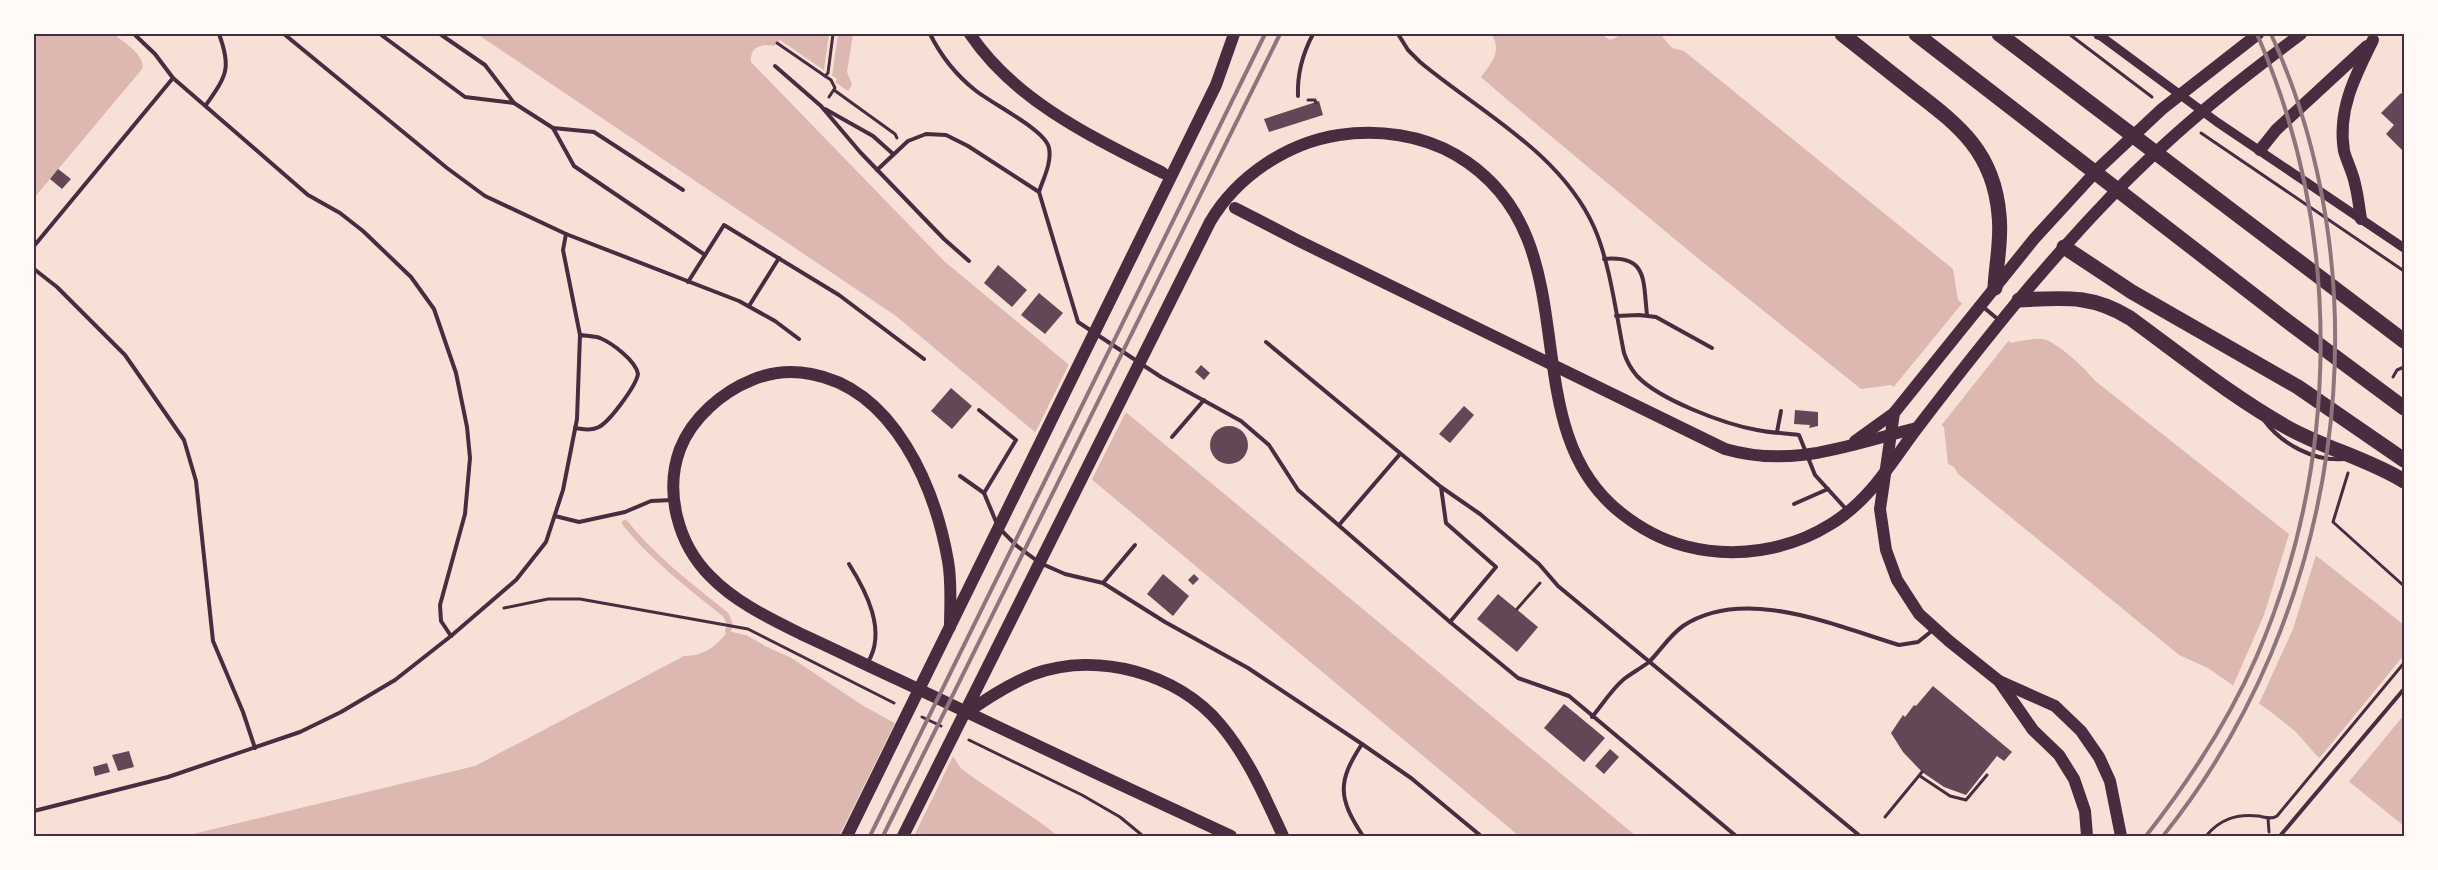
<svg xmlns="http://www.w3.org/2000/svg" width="2438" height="870" font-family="Karla,sans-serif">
<rect width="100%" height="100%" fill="#f7e1d7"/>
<g fill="#dcb8b0">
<path d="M34,34H114C124,43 143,53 143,68L34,198Z"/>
<path d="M477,34H853L847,72L852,85L848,91L835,82L837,79L780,40L774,46C760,43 750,47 751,62L944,261L1636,836H1519L896,316Z"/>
<path d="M1491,34H1601L1610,40L1624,34H1660L1672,48L1684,51L1953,269L1958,300L2011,343C2021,341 2033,338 2042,339C2055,340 2086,369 2094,380L2404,625V826L2316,755L2296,732L2271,712L2208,668L2179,655L1958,474L1954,467L1948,464L1944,427L1891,385L1861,389L1689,251L1504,97L1481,77C1491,64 1503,50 1491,34Z"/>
<path d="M728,631L746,635L790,657L862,705L945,751C947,753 952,755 954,758C958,762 958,767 963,770C994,793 1028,812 1058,836H185L475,766L684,656C705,656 716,646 728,631Z"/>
</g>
<g fill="#f7e1d7">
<polygon points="829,34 838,34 832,76 824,70"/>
<polygon points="1964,301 2010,339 1940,427 1892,389"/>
<polygon points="1070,362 1127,410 1090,483 1034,435"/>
<polygon points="2290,531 2317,552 2293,629 2258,706 2232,688 2264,615"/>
<polygon points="729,628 747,632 801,662 767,647 746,635 726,630"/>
<polygon points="2404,655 2404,715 2347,784 2318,760"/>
<polygon points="896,721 954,754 914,836 839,836"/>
</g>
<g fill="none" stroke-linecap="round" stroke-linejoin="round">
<path stroke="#dcb8b0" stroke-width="6" d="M625,523C654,559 690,586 726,615L730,625L728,631"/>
</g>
<g fill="#644757">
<polygon points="2401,93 2404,96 2404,152 2386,134 2394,125 2381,113"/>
<polygon points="1319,101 1323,115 1269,132 1264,119"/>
<polygon points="58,169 71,179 62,189 50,179"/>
<polygon points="998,265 1027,290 1012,307 984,283"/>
<polygon points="1039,293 1063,313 1045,334 1021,315"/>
<polygon points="1201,365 1210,373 1204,380 1195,372"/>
<polygon points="951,388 972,406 952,429 931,411"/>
<polygon points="1464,406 1474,415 1450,443 1439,434"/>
<polygon points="1795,410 1818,412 1818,426 1809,428 1810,425 1794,424"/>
<circle cx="1229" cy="445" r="19"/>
<polygon points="1163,574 1189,596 1173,616 1147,594"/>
<polygon points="1194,574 1199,579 1193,585 1188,580"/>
<polygon points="1498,594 1538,627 1517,652 1477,619"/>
<polygon points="1933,686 2012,752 2004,761 1997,756 1966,795 1944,787 1922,772 1903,752 1891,733 1903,715 1905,717 1914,705 1916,706"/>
<polygon points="1564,704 1605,738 1584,762 1544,728"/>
<polygon points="1610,749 1619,757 1604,774 1595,766"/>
<polygon points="129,751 134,767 118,771 112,755"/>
<polygon points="107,763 110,772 95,776 93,767"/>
</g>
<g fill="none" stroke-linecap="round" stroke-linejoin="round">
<g stroke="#4a2c40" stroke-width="3">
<polyline points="2069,34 2152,97"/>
<polyline points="777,43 825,76 828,73 833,34"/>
<polyline points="825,76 831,80 835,88 829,97"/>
<polyline points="834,90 895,134 897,138"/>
<polyline points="1308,100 1315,100 1316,103"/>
<polyline points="2201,133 2404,271"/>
<polyline points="2393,377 2397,370 2404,367"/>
<polyline points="2348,473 2333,522 2404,586"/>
<polyline points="504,608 548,599 580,599 748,629 894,703"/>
<polyline points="1517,609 1540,583"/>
<polyline points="922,717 941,726"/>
<polyline points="969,740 1082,795 1120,817 1143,836"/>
<polyline points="1920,776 1950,796 1966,800 1987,775"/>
<polyline points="1885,817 1922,772"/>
<polyline points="2268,818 2269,832"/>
<path d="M2206,836C2220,819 2236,814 2258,816C2265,817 2271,820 2277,816L2404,663"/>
</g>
<g stroke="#4a2c40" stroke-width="4">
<polyline points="284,34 447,168 485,196 566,234 739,301 775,321 799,339"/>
<polyline points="380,34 465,97 514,103"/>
<polyline points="440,34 485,65 514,103 553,128 574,166 705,255"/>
<path d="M930,34C941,56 956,75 975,90C992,104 1046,130 1049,148C1052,163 1043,179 1039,192"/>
<path d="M1398,34L1408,50L1420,62C1480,112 1560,152 1594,227C1610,263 1616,314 1624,353C1627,362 1631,369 1637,376C1660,400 1724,424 1757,430C1771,433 1785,433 1799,435L1815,475L1847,510"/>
<polyline points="775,66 821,106 860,152 944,239 969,261"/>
<polyline points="173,78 308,195 340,213 363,231 411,277 434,309 456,373 467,427 470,458 465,514 440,605 441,621 451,636"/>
<path d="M1298,96C1297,74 1303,53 1313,34"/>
<path d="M206,105C226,76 232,69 219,34"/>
<polyline points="825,109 873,136 892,153"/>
<polyline points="553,128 594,132 683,190"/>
<polyline points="877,170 908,141 926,134 946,135 968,146 1039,192 1078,322 1161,377 1241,421 1269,445 1298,490 1450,622 1518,678 1569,696 1736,836"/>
<polyline points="34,246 173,78 155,54 134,34"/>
<path d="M1604,259C1648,255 1643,280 1647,315"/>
<polyline points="34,269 57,287 125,355 184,440 196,481 213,641 243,712 255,748"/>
<polyline points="688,282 724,225 839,295 924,359"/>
<polyline points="749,306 779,258"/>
<polyline points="1982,306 2000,321"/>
<polyline points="1616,316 1639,315 1656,317 1712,348"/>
<polyline points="1266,342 1441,487 1480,514 1539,564 1558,586 1860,836"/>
<polyline points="979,410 1016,440 984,493"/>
<path d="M2264,420C2281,444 2315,462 2344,459"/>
<path d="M575,428C583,429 591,431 599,427C610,421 636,386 638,374C636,361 612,343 600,338C594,336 586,336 580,335"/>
<polyline points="1777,432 1781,411"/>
<polyline points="1172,437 1204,400"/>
<polyline points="960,476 984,493 997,524"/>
<polyline points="1441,487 1446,523 1496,567 1450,622"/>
<polyline points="1794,504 1828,489"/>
<polyline points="555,516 579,522 625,512 651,501 673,500"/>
<polyline points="1339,525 1400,454"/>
<polyline points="1001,530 1017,546 1040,563 1065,574 1103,583 1165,622 1248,668 1362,744"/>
<path d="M849,564C866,591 887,631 868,662"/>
<polyline points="1103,583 1135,545"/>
<path d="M1592,717C1602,705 1612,689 1624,679C1632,673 1641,668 1649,662C1661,650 1669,636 1683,626C1744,585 1836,626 1899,645L1918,642L1933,630"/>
<polyline points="34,811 168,777 300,732 341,712 395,680 451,636 516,580 546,542 563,490 577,419 580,335 563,250 566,234"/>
<path d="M1363,836C1338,798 1337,782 1362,744L1411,778L1481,836"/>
<polyline points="2280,836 2404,689"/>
</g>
<polyline stroke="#4a2c40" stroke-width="9" points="2098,34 2217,122 2404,248"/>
<g stroke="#4a2c40" stroke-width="12">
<path d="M970,34C1015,101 1092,137 1163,173"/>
<polyline points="2099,34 2101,34"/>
<polyline points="2260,150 2276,130 2367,46"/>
<path d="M1235,208L1299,241L1725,449C1794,469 1850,444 1917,428"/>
<path d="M2361,219C2359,207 2358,195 2355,184C2353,173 2347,162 2344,151C2337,110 2356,74 2373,40"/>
<polyline points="1855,441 1894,413"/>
<path d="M950,627C950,606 952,583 948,561C935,487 894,389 811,374C791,370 771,372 752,380C722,392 692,418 680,449C664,492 678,544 710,576C735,602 769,618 801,634C834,649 866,665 899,680C1009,732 1120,785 1231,836"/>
<polyline points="1999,681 2033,730 2059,755 2074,779 2085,811 2087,836"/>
<path d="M965,714C987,698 1009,684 1034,674C1097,651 1177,673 1220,724C1248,757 1265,797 1283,836"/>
<polyline points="847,836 1216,85 1234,34"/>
<path d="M903,836L1210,222C1237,176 1287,143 1339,135C1378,129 1422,135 1456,155C1597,238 1506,423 1621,513C1640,528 1662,540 1685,546C1734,559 1788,551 1831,524C1872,499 1893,459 1921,423C1954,380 1987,338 2021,297C2066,244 2112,192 2164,145C2207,105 2254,69 2301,34"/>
<polyline points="2121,836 2110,781 2099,757 2081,731 2055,706 1999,681 1949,641 1919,614 1897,580 1886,550 1880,509 1894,413 2034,239 2100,167 2162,109 2258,34"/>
</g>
<g stroke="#4a2c40" stroke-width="15">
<path d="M1842,34C1866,53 1890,72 1914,91C1960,126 1994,153 1999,215C2002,239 1996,264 1995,288"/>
<polyline points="1916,34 2291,324 2404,408"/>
<polyline points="1999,34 2404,341"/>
<polyline points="2064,247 2132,292 2298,387 2404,460"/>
<path d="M2019,300C2063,298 2091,294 2130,318C2182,356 2234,398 2290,429C2327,449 2368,459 2404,481"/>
</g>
<g stroke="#8f747c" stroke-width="4">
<polyline points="870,836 1265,34"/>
<polyline points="883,836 1280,34"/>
<path d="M2146,836C2189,781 2228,722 2256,658C2341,461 2343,231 2257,34"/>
<path d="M2163,836C2339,617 2389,293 2271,34"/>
</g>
</g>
<rect width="2438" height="870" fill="none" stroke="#fffaf5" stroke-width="70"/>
<rect x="35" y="35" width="2368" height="800" fill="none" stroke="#4a2c40" stroke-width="2"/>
</svg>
